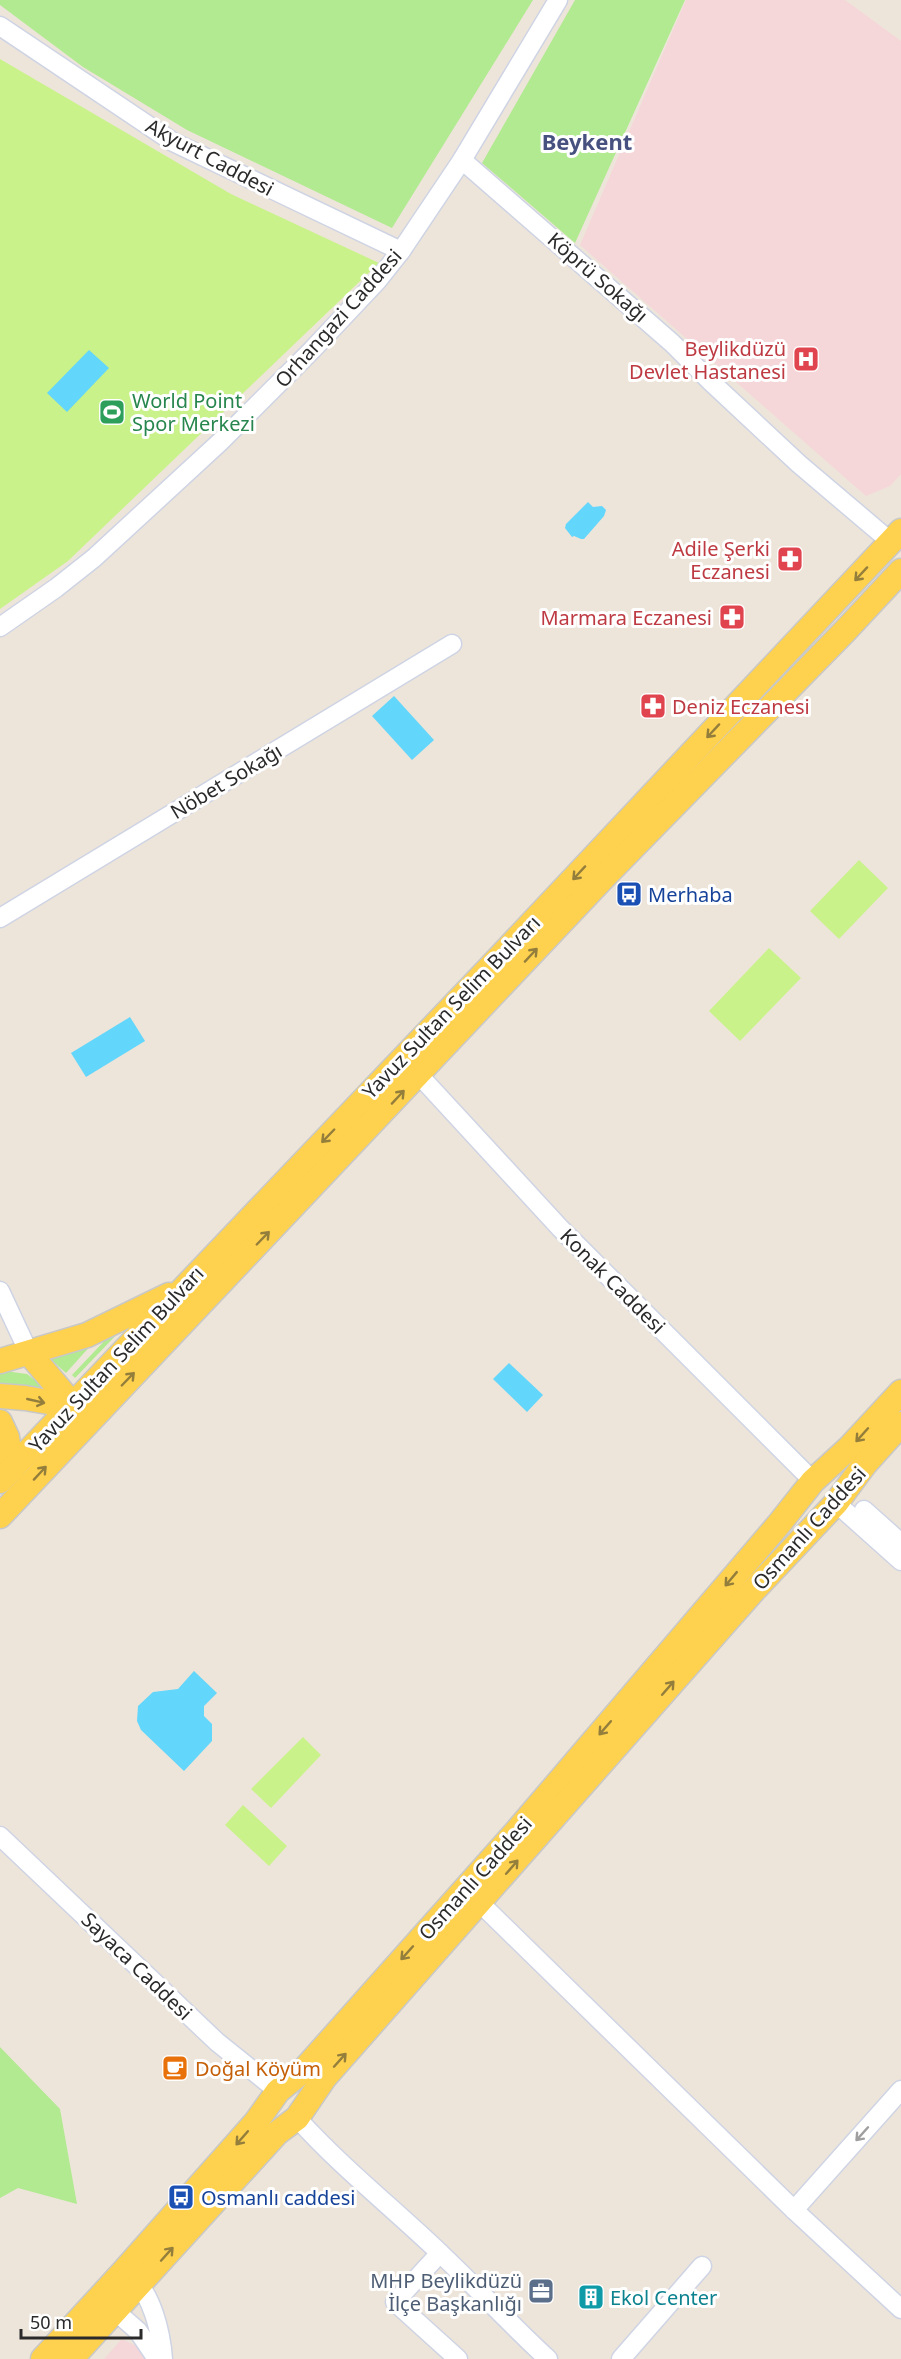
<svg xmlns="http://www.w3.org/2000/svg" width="901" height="2359" font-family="'Noto Sans',sans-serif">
<rect width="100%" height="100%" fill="#eee5da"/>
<g fill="#f5d6d9">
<polygon points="686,0 845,0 901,41 901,474 890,486 866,496 580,245"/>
<polygon points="122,2339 138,2347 144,2359 104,2359"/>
</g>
<g fill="#b1ea91">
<polygon points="0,0 533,0 392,228 187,130 83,67 0,5"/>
<polygon points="575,0 685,0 575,243 482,163"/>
<polygon points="120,1331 75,1378 72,1375 111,1334"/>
<polygon points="93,1343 66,1373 48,1357"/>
<polygon points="5,1371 27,1374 49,1391 0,1386 0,1373"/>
<polygon points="0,2047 60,2109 77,2204 18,2188 0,2198"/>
</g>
<g fill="#c9f28b">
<polygon points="0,59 231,194 379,263 68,561 0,609"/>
<polygon points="859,860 888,888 839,939 810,911"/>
<polygon points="769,948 801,978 740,1041 709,1011"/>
<polygon points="303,1737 321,1755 271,1808 251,1789"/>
<polygon points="243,1805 287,1846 269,1866 225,1825"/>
</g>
<g fill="#62d6fb">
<polygon points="89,350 109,368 67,412 47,393"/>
<polygon points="588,502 593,507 602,506 606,510 604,516 584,539 581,539 574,536 572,537 565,528 566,524"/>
<polygon points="394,696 434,740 412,760 372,716"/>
<polygon points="130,1017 145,1041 86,1077 71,1053"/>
<polygon points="509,1363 543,1395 527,1412 493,1379"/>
<polygon points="194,1671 217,1693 204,1706 204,1716 212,1724 212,1741 184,1771 141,1730 137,1721 138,1706 153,1692 178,1689"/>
</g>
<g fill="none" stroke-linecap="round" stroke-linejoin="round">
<defs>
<g id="minor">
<polyline points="0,26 173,142 401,251"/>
<polyline points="462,160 672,343 710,381 799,464 891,542"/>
<polyline points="0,627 56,588 94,558 220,442 312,350 378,280 401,251 462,160 558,0"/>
<polyline points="0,918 452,644"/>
<polyline points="419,1075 560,1228 813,1481"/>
<polyline points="0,1291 29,1353"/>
<polyline points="836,1503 901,1561"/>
<polyline points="864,1510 901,1543"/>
<polyline points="0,1836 217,2042 278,2091"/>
<polyline points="480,1903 794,2210 901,2309"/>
<path d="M297,2118C341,2167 393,2208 440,2253C477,2288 511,2325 548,2359"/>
<polyline points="794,2210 901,2090"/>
<polyline points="440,2253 395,2302 458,2359"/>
<path d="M131,2276C152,2294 161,2332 163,2359"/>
<polyline points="106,2303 138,2331 157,2359"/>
<polyline points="621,2359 702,2266"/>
</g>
<g id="major">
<polyline points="29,1353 84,1418"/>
<polyline points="0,1361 87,1335 169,1295"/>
<polyline points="0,1396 25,1398 72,1406"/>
<polyline points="0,1422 7,1437 12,1469"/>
<polyline points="0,1481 497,960 901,531"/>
<polyline points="0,1516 604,877 845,631 901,571"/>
<polyline points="43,2359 125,2270 256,2122 278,2091 303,2071 516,1832 779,1524 813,1481 850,1447 901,1392"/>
<polyline points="71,2359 277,2133 297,2118 325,2077 753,1591 836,1503 865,1464 901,1424"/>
</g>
</defs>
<use href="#minor" stroke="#cfd4e4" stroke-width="21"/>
<use href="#major" stroke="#c8c8c8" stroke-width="27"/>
<use href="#minor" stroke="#fff" stroke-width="18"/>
<use href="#major" stroke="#fed14e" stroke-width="24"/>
</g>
<defs><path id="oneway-shaft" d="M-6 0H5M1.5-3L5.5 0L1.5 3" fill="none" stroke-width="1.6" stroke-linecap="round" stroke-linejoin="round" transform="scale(1.5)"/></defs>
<g stroke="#947e3c">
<use href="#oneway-shaft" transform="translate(861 574) rotate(133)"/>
<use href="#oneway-shaft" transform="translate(713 731) rotate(133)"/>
<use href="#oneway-shaft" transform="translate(579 873) rotate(133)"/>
<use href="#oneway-shaft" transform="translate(531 955) rotate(-47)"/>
<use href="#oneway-shaft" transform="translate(398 1097) rotate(-47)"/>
<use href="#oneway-shaft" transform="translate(328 1136) rotate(134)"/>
<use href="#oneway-shaft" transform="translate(263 1238) rotate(-46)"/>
<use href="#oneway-shaft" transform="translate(128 1379) rotate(-46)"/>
<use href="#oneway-shaft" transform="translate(36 1401) rotate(13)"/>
<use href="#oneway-shaft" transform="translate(862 1435) rotate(132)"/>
<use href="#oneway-shaft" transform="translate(40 1473) rotate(-47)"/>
<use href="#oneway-shaft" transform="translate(731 1579) rotate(130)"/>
<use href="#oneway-shaft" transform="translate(668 1688) rotate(-49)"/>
<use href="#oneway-shaft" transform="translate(605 1728) rotate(131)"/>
<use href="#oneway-shaft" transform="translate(512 1867) rotate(-49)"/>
<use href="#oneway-shaft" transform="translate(407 1953) rotate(132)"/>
<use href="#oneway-shaft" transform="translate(340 2060) rotate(-48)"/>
<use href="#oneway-shaft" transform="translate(242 2138) rotate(131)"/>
<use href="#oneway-shaft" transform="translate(167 2254) rotate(-48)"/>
</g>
<use stroke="#9f9f9f" href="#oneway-shaft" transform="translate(862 2134) rotate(132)"/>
<defs>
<symbol id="hospital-square" viewBox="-11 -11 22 22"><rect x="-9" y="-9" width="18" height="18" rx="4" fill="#e0444e" stroke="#fff"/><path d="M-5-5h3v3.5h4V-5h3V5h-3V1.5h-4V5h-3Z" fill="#fff"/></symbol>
<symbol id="stadium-square" viewBox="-11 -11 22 22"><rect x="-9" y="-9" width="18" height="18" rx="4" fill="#2e9e5b" stroke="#fff"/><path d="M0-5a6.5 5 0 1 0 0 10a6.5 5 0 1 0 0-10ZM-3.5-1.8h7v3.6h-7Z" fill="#fff"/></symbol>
<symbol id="pharmacy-square" viewBox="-11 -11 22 22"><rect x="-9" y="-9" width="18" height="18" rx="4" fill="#e0444e" stroke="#fff"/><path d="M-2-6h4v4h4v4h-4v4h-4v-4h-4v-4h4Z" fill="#fff"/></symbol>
<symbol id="bus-square" viewBox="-11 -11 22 22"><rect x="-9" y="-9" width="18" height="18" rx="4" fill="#1a4fb4" stroke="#fff"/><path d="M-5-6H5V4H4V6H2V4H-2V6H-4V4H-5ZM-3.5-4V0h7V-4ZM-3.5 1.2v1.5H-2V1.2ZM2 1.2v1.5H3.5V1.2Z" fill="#fff"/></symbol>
<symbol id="cafe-square" viewBox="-11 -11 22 22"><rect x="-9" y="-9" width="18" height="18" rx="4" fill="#e8710a" stroke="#fff"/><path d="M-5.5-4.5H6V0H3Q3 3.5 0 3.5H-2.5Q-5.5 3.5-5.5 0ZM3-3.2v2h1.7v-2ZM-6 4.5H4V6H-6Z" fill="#fff"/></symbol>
<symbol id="office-square" viewBox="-11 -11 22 22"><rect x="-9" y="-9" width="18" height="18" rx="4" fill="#5c6f8a" stroke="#fff"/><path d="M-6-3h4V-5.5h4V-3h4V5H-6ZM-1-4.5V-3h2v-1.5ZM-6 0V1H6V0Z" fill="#fff"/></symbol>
<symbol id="building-square" viewBox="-11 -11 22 22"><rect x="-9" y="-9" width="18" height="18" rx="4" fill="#0f9aa8" stroke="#fff"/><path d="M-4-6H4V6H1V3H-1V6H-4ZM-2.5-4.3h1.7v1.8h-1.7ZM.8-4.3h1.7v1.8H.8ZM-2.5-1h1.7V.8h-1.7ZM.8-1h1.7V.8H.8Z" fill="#fff"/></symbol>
</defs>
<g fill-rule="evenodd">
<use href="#hospital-square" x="791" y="344" width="30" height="30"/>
<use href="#stadium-square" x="97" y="397" width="30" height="30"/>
<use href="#pharmacy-square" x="775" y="544" width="30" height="30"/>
<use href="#pharmacy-square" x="717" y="602" width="30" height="30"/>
<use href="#pharmacy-square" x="638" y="691" width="30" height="30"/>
<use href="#bus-square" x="614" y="879" width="30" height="30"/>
<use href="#cafe-square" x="160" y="2053" width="30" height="30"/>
<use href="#bus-square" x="166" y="2182" width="30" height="30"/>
<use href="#office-square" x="526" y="2276" width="30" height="30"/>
<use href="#building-square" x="576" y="2282" width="30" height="30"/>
</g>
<g text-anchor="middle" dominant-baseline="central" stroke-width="6" stroke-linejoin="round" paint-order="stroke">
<g font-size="20" fill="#2a2a2a" stroke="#fff">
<text transform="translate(210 157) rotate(28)">Akyurt Caddesi</text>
<text transform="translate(598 277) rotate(41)">Köprü Sokağı</text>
<text transform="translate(338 318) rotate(-48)">Orhangazi Caddesi</text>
<text transform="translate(226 781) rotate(-31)">Nöbet Sokağı</text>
<text transform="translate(451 1007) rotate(-46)">Yavuz Sultan Selim Bulvarı</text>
<text transform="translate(613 1281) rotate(45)">Konak Caddesi</text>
<text transform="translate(116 1359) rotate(-47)">Yavuz Sultan Selim Bulvarı</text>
<text transform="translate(809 1528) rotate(-48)">Osmanlı Caddesi</text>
<text transform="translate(475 1878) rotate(-48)">Osmanlı Caddesi</text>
<text transform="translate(137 1966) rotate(44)">Sayaca Caddesi</text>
</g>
<g font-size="20" fill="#be3a42" stroke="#fff" text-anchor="end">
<text x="786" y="348">Beylikdüzü<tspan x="786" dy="23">Devlet Hastanesi</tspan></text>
<text x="770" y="548">Adile Şerki<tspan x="770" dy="23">Eczanesi</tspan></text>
<text x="712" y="617">Marmara Eczanesi</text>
<text x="672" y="706" text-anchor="start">Deniz Eczanesi</text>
</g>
<g font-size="20" fill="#27864d" stroke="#fff" text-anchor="start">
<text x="132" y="400">World Point<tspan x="132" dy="23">Spor Merkezi</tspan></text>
</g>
<g font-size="20" fill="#164399" stroke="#fff" text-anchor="start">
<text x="648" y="894">Merhaba</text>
<text x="201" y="2197">Osmanlı caddesi</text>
</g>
<g font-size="20" fill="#c56008" stroke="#fff" text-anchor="start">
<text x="195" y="2068">Doğal Köyüm</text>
</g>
<g font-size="20" fill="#4e5e75" stroke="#fff" text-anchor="end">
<text x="522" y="2280">MHP Beylikdüzü<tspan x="522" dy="23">İlçe Başkanlığı</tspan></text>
</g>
<g font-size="20" fill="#0d838f" stroke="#fff" text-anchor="start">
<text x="610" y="2297">Ekol Center</text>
</g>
<g font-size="22" font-weight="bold" fill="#46517f" stroke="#fff">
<text x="587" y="141">Beykent</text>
</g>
</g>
<path d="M21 2329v9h120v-9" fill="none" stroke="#2a2a2a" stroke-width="3"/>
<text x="30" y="2329" font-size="18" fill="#2a2a2a" stroke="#ffffff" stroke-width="4.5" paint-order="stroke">50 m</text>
</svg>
